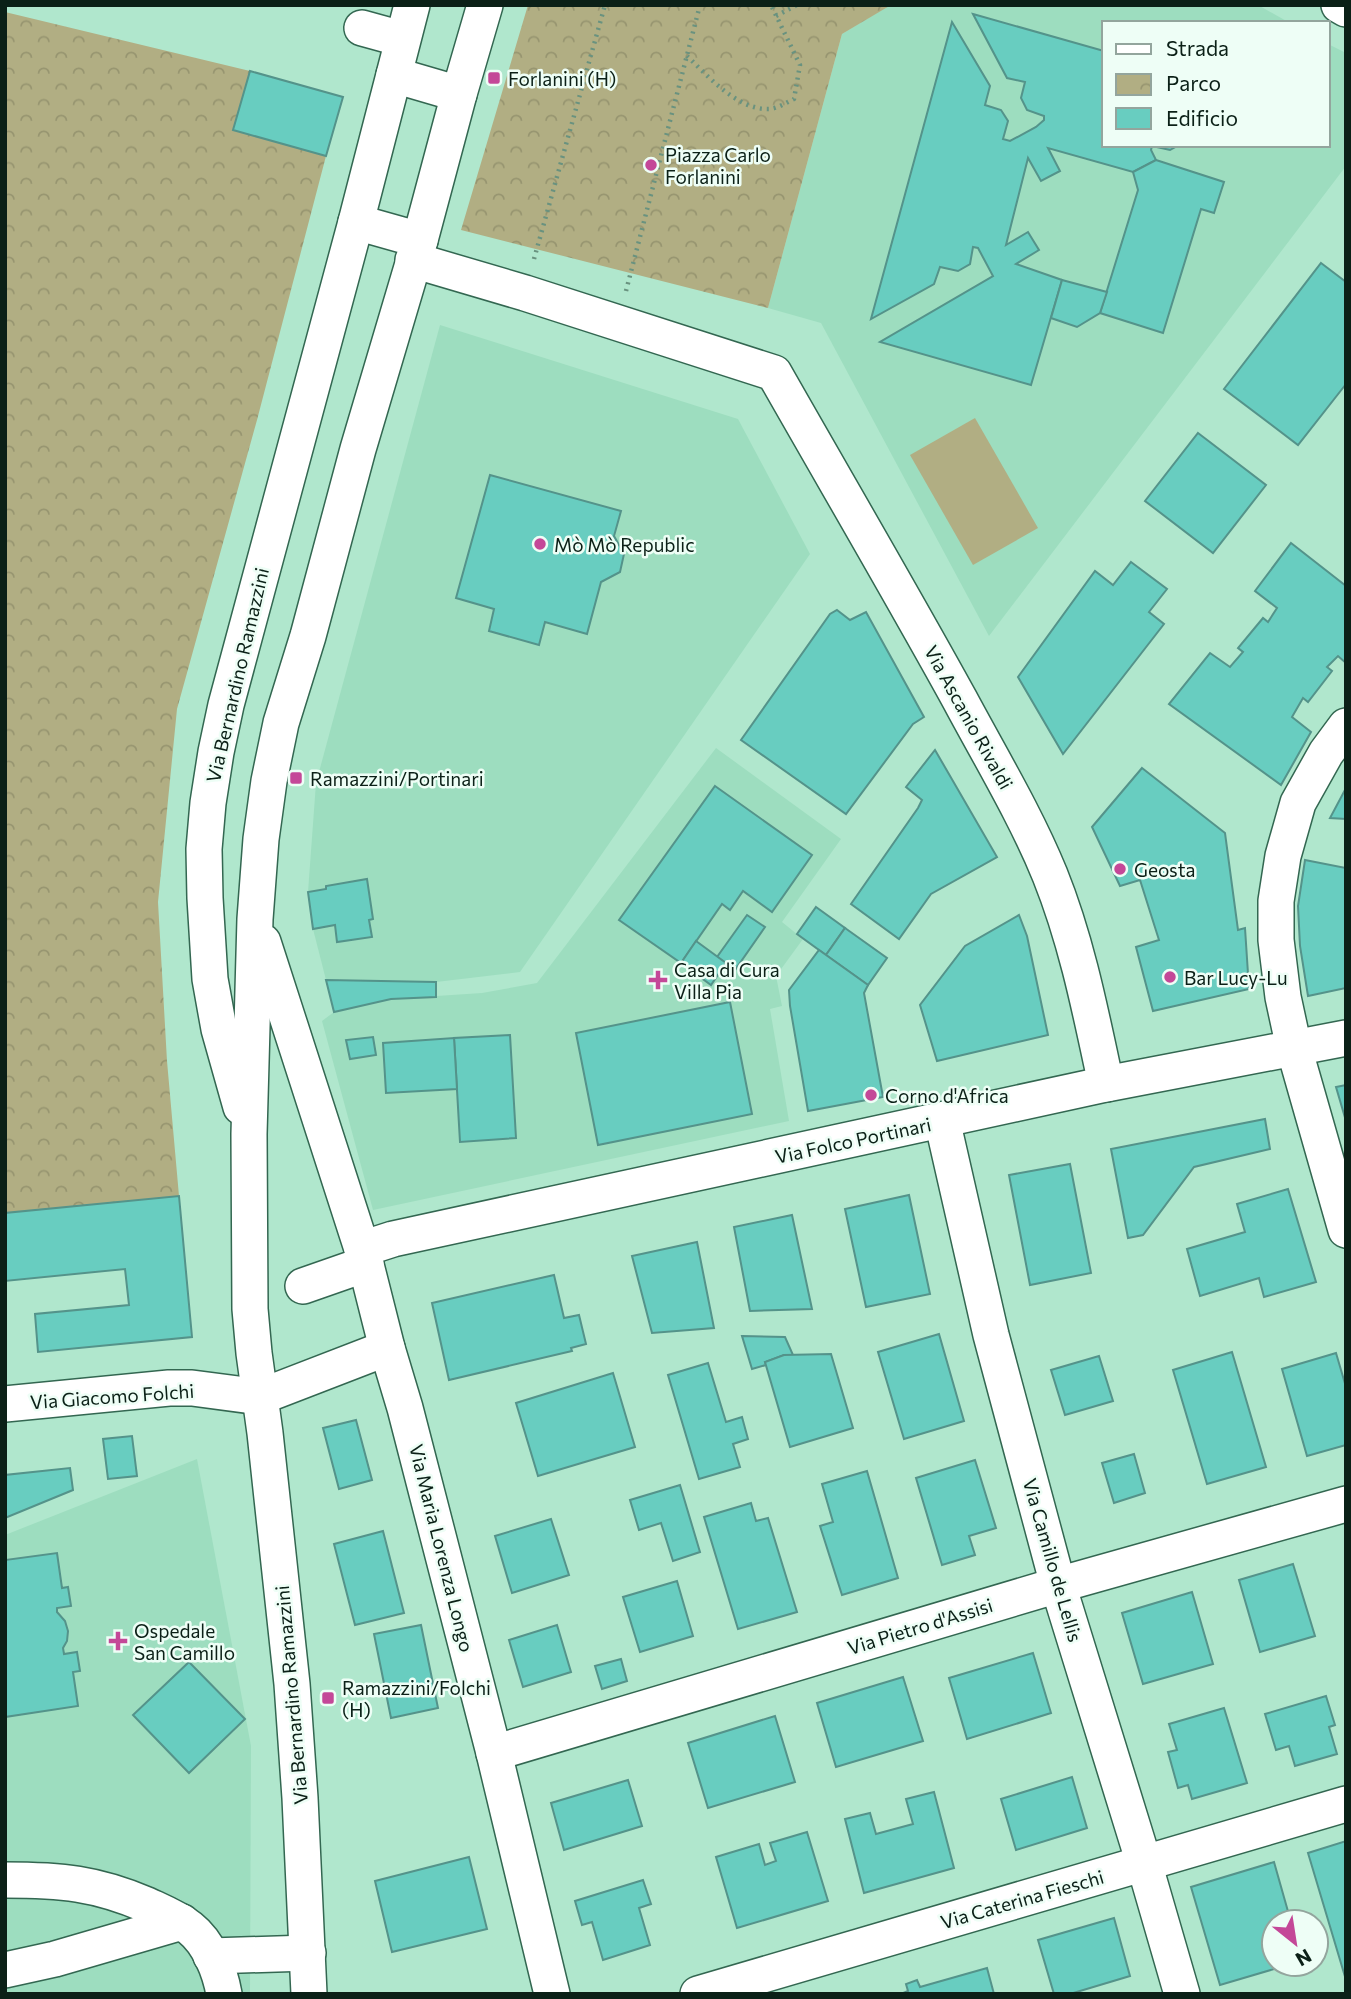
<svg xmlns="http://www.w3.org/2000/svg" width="1351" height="1999" font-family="Commissioner,sans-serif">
<defs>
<pattern id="park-crowns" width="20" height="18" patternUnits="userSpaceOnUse" patternTransform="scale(1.75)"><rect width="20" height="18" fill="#b1ae83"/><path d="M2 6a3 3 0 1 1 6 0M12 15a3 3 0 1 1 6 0" fill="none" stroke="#979570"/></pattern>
</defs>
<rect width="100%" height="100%" fill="#b0e7cd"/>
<g fill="#9dddbf">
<polygon points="890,5 1258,5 1290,23 1104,23 1104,145 1328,145 1328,44 1346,53 1346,166 989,636 821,323 768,308 842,34"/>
<polygon points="440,325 738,419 810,554 520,972 436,982 326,980 313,929 308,892 316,783"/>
<polygon points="716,748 841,839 782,922 803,939 776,976 782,1006 770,1009 789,1121 373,1210 322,1021 334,1012 391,999 482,993 537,983"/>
<polygon points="197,1459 251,1746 250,1994 5,1994 5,1535"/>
</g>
<polygon fill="#b1ae83" points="975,418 1038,528 973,565 910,455"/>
<g fill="url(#park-crowns)">
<polygon points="528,5 891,5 842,34 768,308 461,230"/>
<polygon points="5,12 250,71 234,130 326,156 257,420 177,709 158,902 167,1061 179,1196 5,1213"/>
</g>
<g fill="#68cdc0" stroke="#54938a" stroke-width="2">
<polygon points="973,14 1104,51 1104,145 1179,145 1170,150 1152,146 1151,150 1156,160 1133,172 1048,148 1060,171 1041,181 1028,158 1006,245 1028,232 1039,250 1016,264 1062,280 1031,385 880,342 993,276 978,248 973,247 970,264 958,271 940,267 934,284 871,319 952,22 990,86 985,105 1001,110 1008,121 1003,139 1010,141 1036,127 1044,120 1044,116 1027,110 1021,98 1025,82 1007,78"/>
<polygon points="250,71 343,97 326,156 233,130"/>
<polygon points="1156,160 1224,182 1214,213 1201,209 1163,333 1100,313 1138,190 1133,172"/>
<polygon points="1321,263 1346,282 1346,384 1298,445 1224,389"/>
<polygon points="1062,280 1107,292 1100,313 1077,327 1051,318"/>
<polygon points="1198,433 1266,485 1213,553 1145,501"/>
<polygon points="490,475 621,511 614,536 624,554 620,572 601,582 587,634 545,622 539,645 489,631 494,609 456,598"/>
<polygon points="1291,543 1346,586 1346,663 1338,656 1327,667 1332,671 1308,702 1303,698 1292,717 1311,732 1281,785 1169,704 1210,653 1230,667 1243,652 1238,648 1263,618 1268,622 1277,608 1255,591"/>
<polygon points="1131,562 1167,589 1149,612 1164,624 1063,754 1018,677 1095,571 1113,585"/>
<polygon points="837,610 850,620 866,612 924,717 913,724 846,814 741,740 830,614"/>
<polygon points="935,750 997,857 931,894 899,939 851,904 918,808 922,800 906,787"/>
<polygon points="1142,768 1225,833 1238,930 1245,928 1249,989 1153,1011 1136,947 1159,940 1140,880 1120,886 1092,827"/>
<polygon points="715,786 812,855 772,912 743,891 730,910 722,904 681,963 619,920"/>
<polygon points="1346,788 1346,819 1330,818"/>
<polygon points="1305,860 1346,868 1346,988 1308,996 1300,946 1298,906"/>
<polygon points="367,879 373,919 369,920 372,937 337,942 335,925 313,929 308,892 326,889 326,886"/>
<polygon points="816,907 845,928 826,955 797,934"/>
<polygon points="747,915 765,927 735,970 717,957"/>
<polygon points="1019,915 1027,936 1048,1035 937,1061 920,1005 965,946"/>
<polygon points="845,928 887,958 868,985 826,955"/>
<polygon points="696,941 726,963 711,985 681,963"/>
<polygon points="819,950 868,985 864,993 883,1097 808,1111 790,1006 789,990"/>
<polygon points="326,980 436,982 436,997 391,999 334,1012"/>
<polygon points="730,1002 752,1114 598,1145 576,1033"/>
<polygon points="510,1035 516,1138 460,1142 454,1038"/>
<polygon points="373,1037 376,1055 350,1059 346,1040"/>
<polygon points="454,1038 457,1089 386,1093 383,1043"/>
<polygon points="1346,1085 1346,1121 1336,1087"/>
<polygon points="1265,1119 1270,1149 1194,1167 1143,1235 1128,1238 1111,1149"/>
<polygon points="1070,1164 1091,1273 1030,1285 1009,1175"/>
<polygon points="1288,1189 1316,1282 1264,1297 1259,1278 1200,1296 1187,1249 1245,1232 1237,1204"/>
<polygon points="909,1195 930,1294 866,1307 845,1209"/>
<polygon points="179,1196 192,1337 38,1352 35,1314 129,1305 125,1269 5,1281 5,1213"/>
<polygon points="792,1215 812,1309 750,1311 734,1227"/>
<polygon points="697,1242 714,1328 652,1333 632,1256"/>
<polygon points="554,1275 564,1318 579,1315 586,1344 571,1348 572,1351 449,1380 432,1303"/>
<polygon points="939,1334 964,1421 904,1439 878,1352"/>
<polygon points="742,1336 785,1337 793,1355 784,1355 765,1362 766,1365 752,1369"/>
<polygon points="1232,1352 1266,1467 1207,1484 1173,1370"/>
<polygon points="1336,1353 1346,1387 1346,1445 1307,1456 1282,1369"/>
<polygon points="831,1354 853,1428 790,1447 765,1362 784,1355"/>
<polygon points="1099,1356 1113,1401 1065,1415 1051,1370"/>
<polygon points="708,1363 726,1422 742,1417 748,1439 733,1444 740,1467 699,1479 668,1375"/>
<polygon points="613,1373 635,1447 538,1476 516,1403"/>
<polygon points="356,1420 372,1480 339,1489 323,1428"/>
<polygon points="132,1436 137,1476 108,1479 103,1439"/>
<polygon points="1134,1454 1145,1493 1114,1503 1102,1463"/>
<polygon points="975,1460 996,1528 969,1536 975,1555 942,1565 916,1478"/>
<polygon points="70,1468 73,1490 5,1518 5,1475"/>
<polygon points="867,1471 898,1578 842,1595 820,1526 833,1522 822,1484"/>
<polygon points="680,1485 700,1552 673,1561 661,1523 639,1530 630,1500"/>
<polygon points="751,1503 756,1521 768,1518 797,1612 738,1629 704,1517"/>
<polygon points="551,1519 569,1575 512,1593 495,1536"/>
<polygon points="383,1531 404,1613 355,1625 334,1544"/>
<polygon points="57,1553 62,1588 68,1587 71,1606 57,1608 57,1612 65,1621 68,1631 67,1641 63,1648 64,1654 77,1652 80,1671 73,1672 78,1706 5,1717 5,1560"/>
<polygon points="1293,1564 1315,1636 1260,1652 1239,1580"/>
<polygon points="677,1581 693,1636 640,1652 623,1597"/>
<polygon points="1192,1592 1213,1664 1143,1684 1122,1613"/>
<polygon points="421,1625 438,1708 391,1718 374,1634"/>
<polygon points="557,1625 571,1672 523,1687 509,1640"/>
<polygon points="1033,1653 1051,1713 967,1739 949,1678"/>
<polygon points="621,1659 627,1681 602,1689 595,1666"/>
<polygon points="189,1662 245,1719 189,1773 133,1715"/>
<polygon points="903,1677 923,1741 836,1767 817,1703"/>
<polygon points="1326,1696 1335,1725 1329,1727 1337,1754 1295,1766 1289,1746 1276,1750 1265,1714"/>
<polygon points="1224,1708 1247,1783 1192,1799 1188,1785 1178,1788 1168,1752 1177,1750 1169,1724"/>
<polygon points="775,1716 795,1782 708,1808 688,1743"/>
<polygon points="1072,1777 1087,1828 1016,1850 1001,1799"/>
<polygon points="628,1780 642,1826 564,1850 551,1803"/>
<polygon points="934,1792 954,1868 864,1893 845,1819 870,1813 876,1834 913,1824 906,1799"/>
<polygon points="807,1832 828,1901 737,1928 716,1857 759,1844 765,1865 776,1861 770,1843"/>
<polygon points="1346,1841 1346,1980 1308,1853"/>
<polygon points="469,1857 487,1929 392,1952 375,1881"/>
<polygon points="1274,1862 1291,1922 1274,1922 1274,1964 1291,1964 1220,1985 1191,1887"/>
<polygon points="643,1880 651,1904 639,1908 650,1945 603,1960 592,1922 582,1925 575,1901"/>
<polygon points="1114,1918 1130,1976 1070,1994 1054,1994 1038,1940"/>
<polygon points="987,1968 994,1994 901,1994 908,1991 906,1984 917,1980 920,1987"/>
</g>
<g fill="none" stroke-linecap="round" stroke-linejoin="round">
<defs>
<g id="minor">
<polyline points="1339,5 1346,9"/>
<polyline points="362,28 402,39"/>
<polyline points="394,75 459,94"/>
<polyline points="356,222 420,240"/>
<path d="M413,260L525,293L774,373C836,482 900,591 960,700C991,758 1025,814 1050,875C1077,942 1091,1014 1106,1084"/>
<polyline points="1346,726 1326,753 1298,803 1283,856 1276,901 1276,940 1283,997 1294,1048 1346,1230"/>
<polyline points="263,942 362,1249 387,1348 405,1408 494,1753 552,1994"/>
<polyline points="241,1107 219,1029 210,979 205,898 204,849 208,803 216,752 226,705 356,222 412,5"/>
<polyline points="942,1120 991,1335 1058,1585 1144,1863 1182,1994"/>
<polyline points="362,1249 393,1239 1106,1084 1346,1038"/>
<polyline points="303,1286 366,1264"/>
<polyline points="5,1404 169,1388 192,1388 260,1397 387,1348"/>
<polyline points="494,1753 1058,1585 1346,1504"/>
<path d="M5,1880C61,1880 96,1883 147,1905C162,1912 177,1918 190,1928C209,1943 220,1971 224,1994"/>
<polyline points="211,1956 308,1953"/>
<polyline points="5,1970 55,1959 182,1922"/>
<polyline points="309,1994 300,1798 292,1684 265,1433 254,1353 250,1309 249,1134 255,919 261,839 269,781 281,723 308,636 358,449 420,240 459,94 485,5"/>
<polyline points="698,1994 1346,1804"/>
</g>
</defs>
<use href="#minor" stroke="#336751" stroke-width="38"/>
<g stroke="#69927f" stroke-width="4.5" stroke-dasharray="2 5" stroke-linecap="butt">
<polyline points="776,16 797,5"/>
<path d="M687,56C708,76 737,110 769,109C777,109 787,102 794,99L800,65L771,5"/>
<polyline points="534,259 605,5"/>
<polyline points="626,291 700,5"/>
</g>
<use href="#minor" stroke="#fff" stroke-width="35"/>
</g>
<g fill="#c44898" stroke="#eefef6" stroke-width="2.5">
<rect x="487" y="71" width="14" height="14" rx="3.5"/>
<circle cx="651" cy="165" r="7"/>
<circle cx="540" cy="544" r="7"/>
<rect x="289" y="771" width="14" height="14" rx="3.5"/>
<circle cx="1120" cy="869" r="7"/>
<circle cx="1170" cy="977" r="7"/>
<path d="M654.5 969.5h7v7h7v7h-7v7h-7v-7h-7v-7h7z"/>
<circle cx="871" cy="1095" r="7"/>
<path d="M114.5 1630.5h7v7h7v7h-7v7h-7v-7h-7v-7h7z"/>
<rect x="321" y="1691" width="14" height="14" rx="3.5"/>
</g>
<g text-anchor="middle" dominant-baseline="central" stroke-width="5" stroke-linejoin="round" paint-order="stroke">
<g font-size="19" fill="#0b2017" stroke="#eefef6" text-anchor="start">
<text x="508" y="78">Forlanini (H)</text>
<text x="665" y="154">Piazza Carlo<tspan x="665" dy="22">Forlanini</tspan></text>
<text x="554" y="544">Mò Mò Republic</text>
<text x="310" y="778">Ramazzini/Portinari</text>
<text x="1134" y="869">Geosta</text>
<text x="674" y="969">Casa di Cura<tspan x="674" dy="22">Villa Pia</tspan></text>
<text x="1184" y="977">Bar Lucy-Lu</text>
<text x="885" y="1095">Corno d'Africa</text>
<text x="134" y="1630">Ospedale<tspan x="134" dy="22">San Camillo</tspan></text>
<text x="342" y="1687">Ramazzini/Folchi<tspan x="342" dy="22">(H)</tspan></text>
</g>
<g font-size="19" fill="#0b2017" stroke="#eefef6">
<text transform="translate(237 675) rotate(-77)">Via Bernardino Ramazzini</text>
<text transform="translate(969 717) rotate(61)">Via Ascanio Rivaldi</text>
<text transform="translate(853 1140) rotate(-12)">Via Folco Portinari</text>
<text transform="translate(112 1396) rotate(-4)">Via Giacomo Folchi</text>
<text transform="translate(442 1548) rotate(76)">Via Maria Lorenza Longo</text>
<text transform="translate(1053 1560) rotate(74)">Via Camillo de Lellis</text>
<text transform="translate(920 1626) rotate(-17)">Via Pietro d'Assisi</text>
<text transform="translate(291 1695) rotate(-95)">Via Bernardino Ramazzini</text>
<text transform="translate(1022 1899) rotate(-16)">Via Caterina Fieschi</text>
</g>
</g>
<rect width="1351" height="1999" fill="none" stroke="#0b2017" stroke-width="14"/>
<rect x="1102" y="21" width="228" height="126" fill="#eefef6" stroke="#93a59d" stroke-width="2"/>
<rect x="1116" y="44" width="35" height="10" fill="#ffffff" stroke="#93a59d" stroke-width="2"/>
<text x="1166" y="56" font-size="21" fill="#0b2017">Strada</text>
<rect x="1116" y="74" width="35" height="21" fill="url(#park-crowns)" stroke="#93a59d" stroke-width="2"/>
<text x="1166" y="91" font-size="21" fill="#0b2017">Parco</text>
<rect x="1116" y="108" width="35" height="21" fill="#68cdc0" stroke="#93a59d" stroke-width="2"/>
<text x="1166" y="126" font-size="21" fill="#0b2017">Edificio</text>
<g transform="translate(1295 1943) rotate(150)"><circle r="33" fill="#eefef6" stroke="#93a59d" stroke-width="2"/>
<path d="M0-5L12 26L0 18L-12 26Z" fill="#c44898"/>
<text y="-10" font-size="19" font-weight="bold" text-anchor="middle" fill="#0b2017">N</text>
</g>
</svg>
